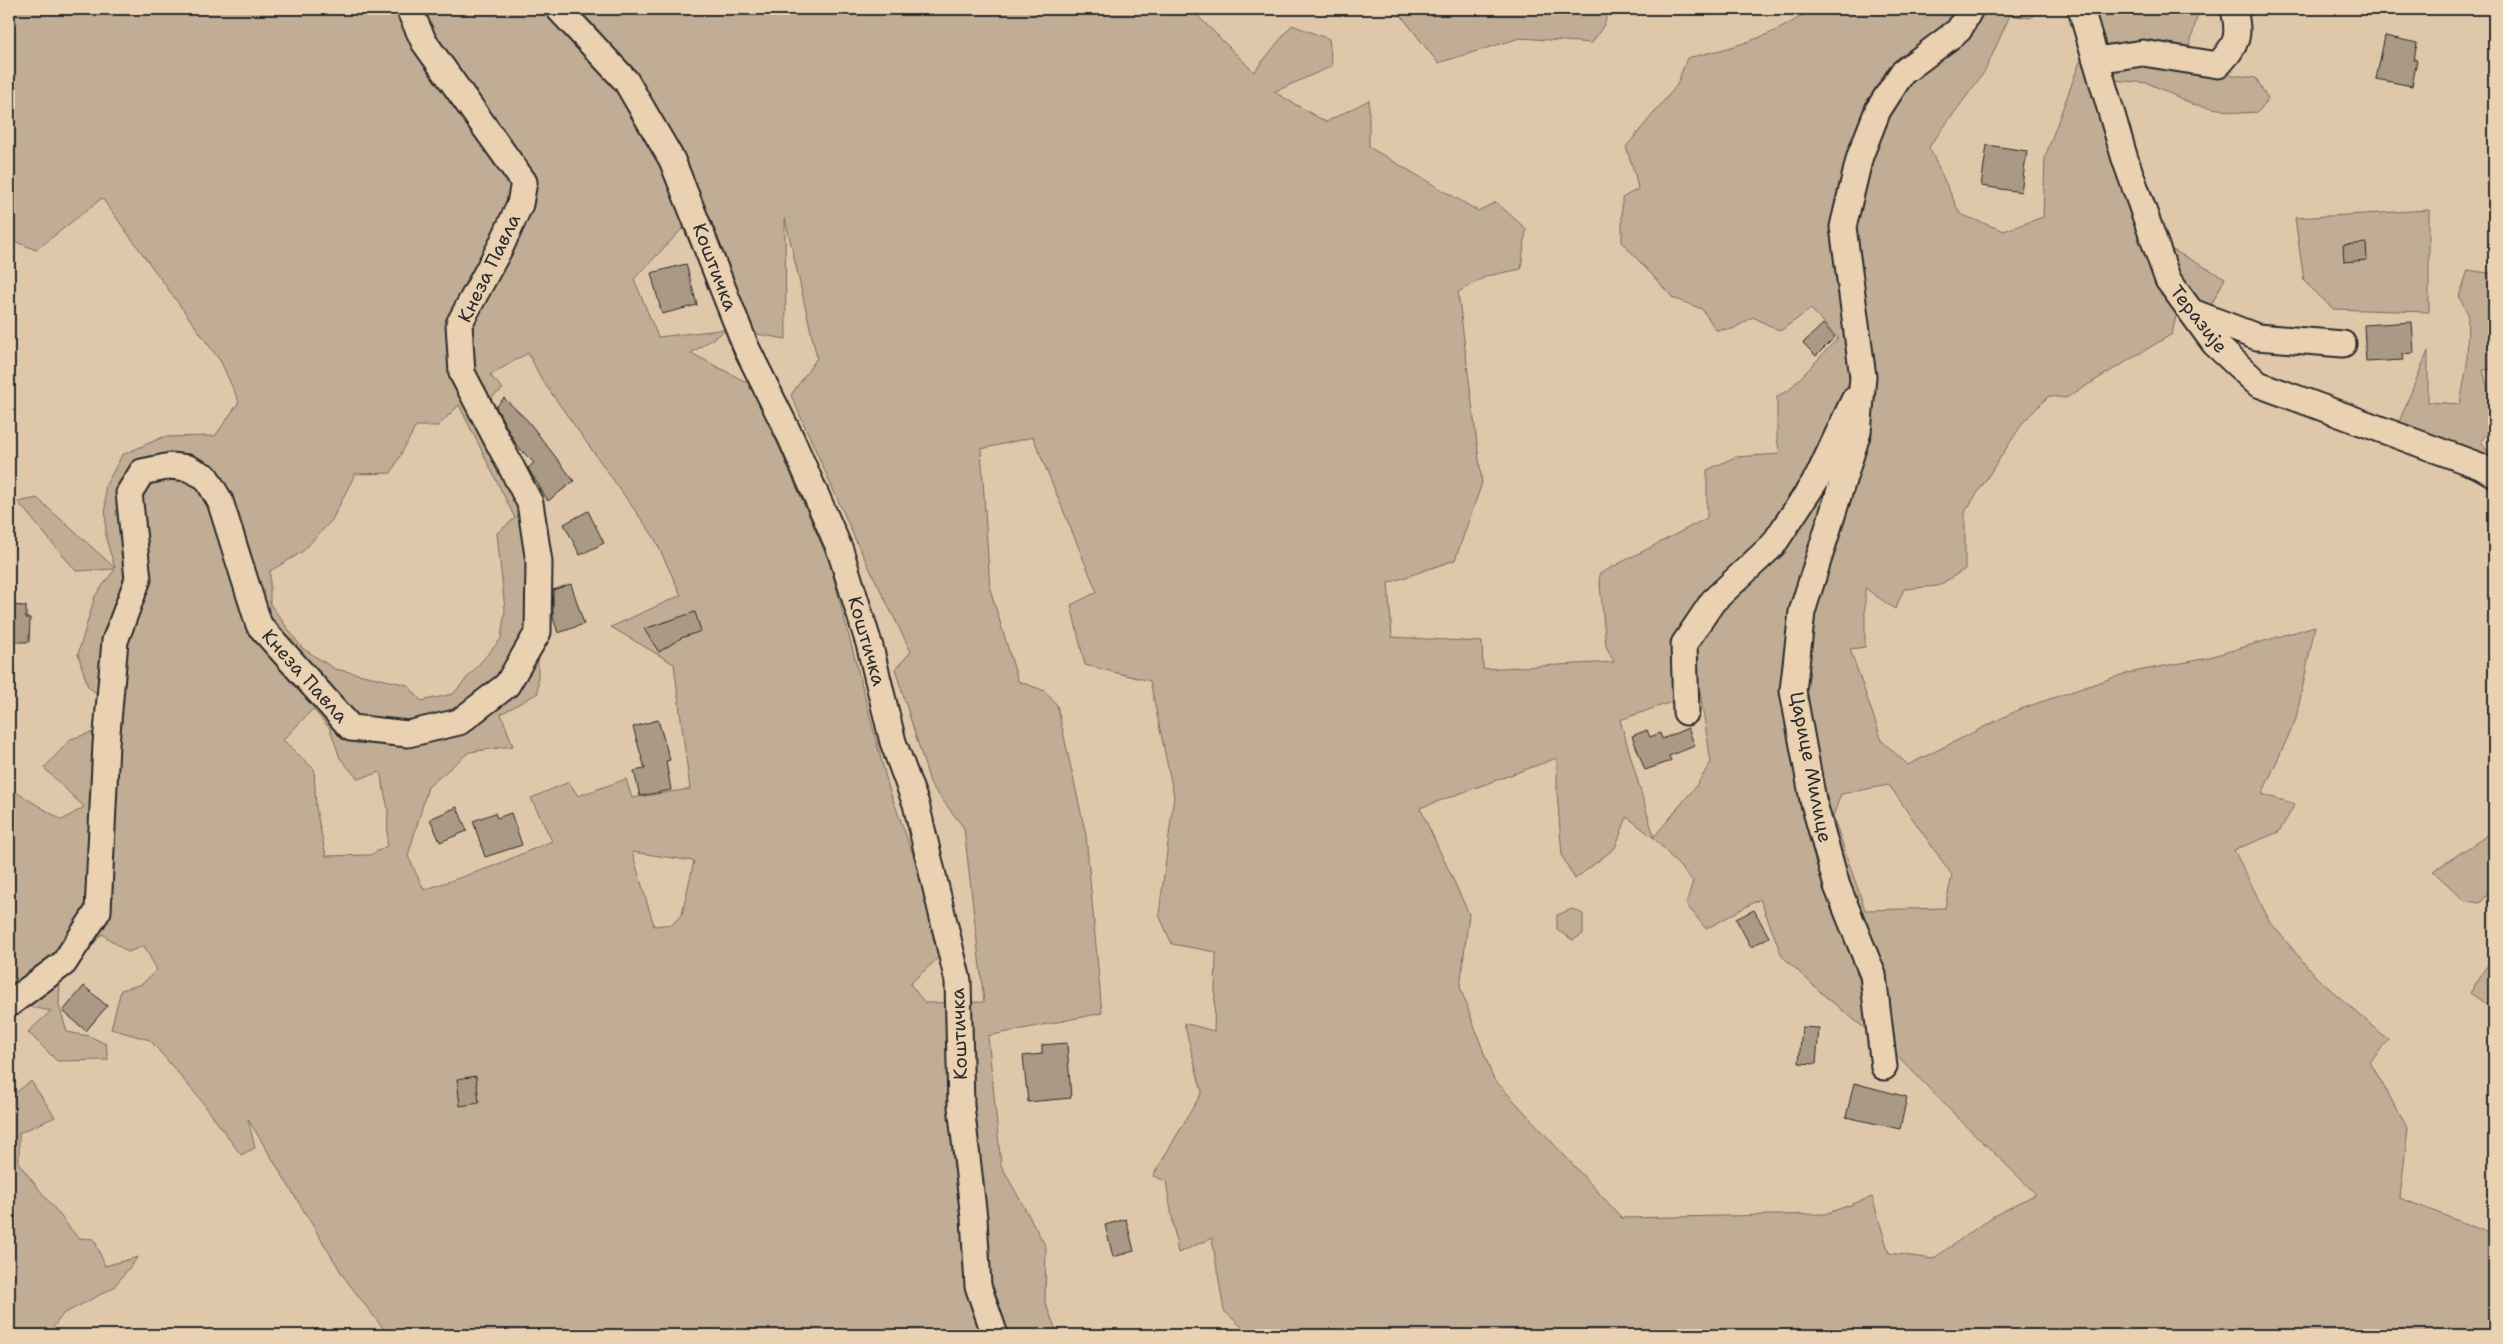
<svg xmlns="http://www.w3.org/2000/svg" width="2503" height="1344" font-family="'Shantell Sans',sans-serif">
<rect width="100%" height="100%" fill="#dfc7aa"/>
<filter id="ink" filterUnits="userSpaceOnUse"><feTurbulence type="fractalNoise" baseFrequency=".02" numOctaves="2"/><feDisplacementMap in="SourceGraphic" scale="10" xChannelSelector="R" yChannelSelector="G"/><feConvolveMatrix kernelMatrix="1 2 1 2 8 2 1 2 1" color-interpolation-filters="sRGB"/></filter>
<g filter="url(#ink)">
<g fill="#c1ad95" stroke="#766c60" fill-rule="evenodd">
<path d="M9,9H1191L1254,72L1292,25L1329,39L1332,66L1274,92L1326,122L1369,100V147L1478,211L1496,202L1526,229L1521,269L1487,276L1458,292L1482,483L1455,560L1388,583L1392,637L1482,642L1483,669L1614,662L1606,646L1599,574L1707,518V470L1735,457L1780,454L1777,439V396L1789,390L1838,338L1811,309L1780,331L1753,317L1733,329L1716,330L1702,309L1673,298L1622,242V198L1638,189L1635,174L1626,147L1677,85L1687,58C1731,48 1775,37 1811,9H2038L2031,18L2010,15L1985,71L1929,147L1960,214L2004,231L2043,217L2045,157L2082,56L2177,312L2172,334L2066,398L2049,396L2024,421L1965,512V569L1938,586L1904,589L1895,609L1865,588V647L1850,649L1882,741L1908,765L2020,709L2127,673L2203,659L2315,626L2296,719L2262,794L2295,804L2279,832L2234,850L2270,922L2316,977L2389,1040L2370,1062L2408,1129L2400,1198L2494,1235V1335H1251L1224,1311L1212,1238L1178,1253L1166,1181L1153,1176L1202,1092L1184,1023L1214,1031L1216,952L1172,944L1159,915L1174,796L1150,681L1085,665L1071,605L1097,592L1033,437L981,449L990,589L1018,681L1045,691L1057,705L1086,835L1102,1013L988,1036L1001,1165L1046,1247L1045,1302L1058,1335H383L385,1331L344,1277L248,1119L255,1148L241,1155L200,1099L150,1040L111,1029L121,990L142,984L157,970L144,946L128,952L102,934L60,982L59,1005L67,1032L89,1036L106,1044L108,1060L57,1061L28,1032L51,1011L21,1005L9,997V788L62,820L84,807L44,768L71,739L100,730L104,698L88,687L78,654L95,596L115,569L76,571L18,502L37,498L115,568L106,539L105,487L122,455L163,437L215,436L239,402L221,362L102,198L36,250L9,239ZM785,218L817,358L791,395L857,543L911,652L895,669L931,785L964,828L984,1002L925,1003L910,984L938,958L918,868L889,789L830,564L752,385L691,353L728,329L786,339ZM683,228L728,329L658,337L634,279ZM528,353L542,380L654,537L681,595L611,627L674,664L690,789L632,798L626,779L578,796L569,782L531,798L552,841L491,867L424,890L408,856L428,787L469,752L513,746L501,714L538,693V505L486,401L503,389L490,375ZM459,405L515,518L497,533L505,610L501,639L453,694L421,701L408,685L335,669L302,648L270,604V571L302,552L332,520L355,474L391,473L416,426H438ZM1700,692L1711,762L1696,786L1654,837L1620,720ZM313,709L330,729L340,758L358,779L380,772L388,809L387,846L370,855L326,856L316,808L314,769L283,740ZM1557,758V792L1562,856L1575,879L1615,848L1627,817L1654,838L1693,881L1686,904L1706,929L1760,899L1782,956L1826,997L1895,1053L1949,1109L2036,1194L1992,1217L1933,1259L1889,1253L1872,1197L1825,1214L1622,1218L1493,1078L1460,987L1469,914L1420,808ZM1889,785L1952,875L1945,908L1865,910L1833,816L1841,794ZM632,852L694,861L682,914L673,924L654,926Z"/>
<polygon points="1396,9 1469,9 1480,15 1514,9 1608,9 1605,23 1592,43 1520,38 1438,63"/>
<polygon points="2087,9 2199,9 2184,68 2256,78 2268,99 2258,112 2240,113 2192,104 2148,83 2112,80"/>
<polygon points="2429,210 2429,312 2333,309 2304,281 2295,218"/>
<polygon points="2160,243 2225,278 2204,319"/>
<polygon points="2468,270 2494,274 2494,369 2483,370 2494,413 2494,424 2481,441 2494,462 2457,450 2399,422 2428,351 2428,402 2460,404 2467,365 2468,314 2459,297"/>
<path d="M2494,831C2494,857 2500,885 2480,903L2465,901L2433,871Z"/>
<polygon points="1572,909 1583,914 1583,934 1573,940 1557,930 1557,915"/>
<polygon points="2494,965 2494,1004 2489,1006 2470,993 2486,967"/>
<polygon points="31,1081 55,1117 19,1133 19,1164 78,1238 94,1239 105,1266 138,1257 113,1288 63,1314 50,1332 42,1335 9,1335 9,1098"/>
</g>
<g fill="#aa9984" stroke="#2b2b2b">
<polygon points="2385,36 2417,43 2414,60 2417,60 2412,86 2376,79"/>
<polygon points="1987,145 2027,151 2021,192 1981,186"/>
<polygon points="2366,243 2367,260 2344,262 2343,245"/>
<polygon points="686,264 697,305 662,314 651,273"/>
<polygon points="2412,322 2414,353 2402,354 2403,360 2366,362 2364,325"/>
<polygon points="1823,324 1835,337 1816,356 1803,343"/>
<polygon points="504,398 528,421 574,481 548,501 528,468 534,463 517,446 496,407"/>
<polygon points="588,511 604,543 580,555 564,524"/>
<polygon points="571,584 584,624 558,633 553,617 553,590"/>
<polygon points="9,605 26,606 26,618 30,618 29,642 9,642"/>
<polygon points="695,612 701,631 681,638 659,652 644,629"/>
<polygon points="658,720 670,760 666,761 671,790 640,796 634,771 645,769 633,727"/>
<polygon points="1688,728 1695,746 1669,756 1671,761 1645,770 1632,736 1647,730 1650,737 1660,733 1662,739"/>
<polygon points="457,807 467,831 440,842 430,819"/>
<polygon points="495,813 497,818 511,813 522,845 485,857 473,821"/>
<polygon points="1754,910 1769,937 1751,947 1736,919"/>
<polygon points="84,986 107,1006 86,1031 63,1011"/>
<polygon points="1802,1027 1819,1028 1816,1064 1799,1063"/>
<polygon points="1067,1043 1071,1098 1028,1102 1023,1056 1042,1054 1042,1045"/>
<polygon points="476,1076 479,1103 460,1106 457,1079"/>
<polygon points="1854,1083 1907,1097 1900,1129 1846,1117"/>
<polygon points="1126,1219 1134,1251 1113,1257 1105,1225"/>
</g>
<g fill="none" stroke-linecap="round" stroke-linejoin="round">
<defs>
<g id="minor">
<polyline points="559,9 626,81 672,160 746,347 791,438 840,550 870,647 893,742 916,804 958,981 961,1106 974,1218 978,1286 995,1335"/>
<polyline points="2081,9 2125,159 2168,280 2214,343 2258,384 2480,466 2494,474"/>
<path d="M2096,60L2143,53L2218,65C2238,43 2240,37 2234,9"/>
<polyline points="2192,312 2257,337 2343,344"/>
<polyline points="1686,712 1684,644 1713,601 1773,545 1818,477 1854,400"/>
<polyline points="9,1004 64,963 98,911 106,744 115,641 138,579 129,493 142,472 171,466 188,468 206,477 220,501 259,625 351,728 408,734 459,722 507,685 538,632 539,562 530,503 462,373 459,324 501,246 520,204 524,182 424,42 409,9"/>
<polyline points="1884,1067 1873,975 1837,886 1813,800 1793,691 1802,612 1858,432 1863,377 1843,227 1860,156 1878,110 1902,73 1959,30 1970,9"/>
</g>
</defs>
<use href="#minor" stroke="#2b2b2b" stroke-width="29"/>
<use href="#minor" stroke="#ead1b2" stroke-width="25"/>
</g>
</g>
<g text-anchor="middle" dominant-baseline="central" stroke-width="5" stroke-linejoin="round" paint-order="stroke">
<g font-size="19" fill="#2b2b2b" stroke="#ead1b2">
<text transform="translate(715 267) rotate(69)">Коштичка</text>
<text transform="translate(489 268) rotate(-64)">Кнеза Павла</text>
<text transform="translate(2199 319) rotate(52)">Теразије</text>
<text transform="translate(867 641) rotate(74)">Коштичка</text>
<text transform="translate(305 676) rotate(48)">Кнеза Павла</text>
<text transform="translate(1811 767) rotate(79)">Царице Милице</text>
<text transform="translate(959 1034) rotate(-92)">Коштичка</text>
</g>
</g>
<rect width="2503" height="1344" fill="none" stroke="#ead1b2" stroke-width="30"/>
<rect x="15" y="15" width="2473" height="1314" fill="none" stroke="#2b2b2b" stroke-width="2" filter="url(#ink)"/>
</svg>
